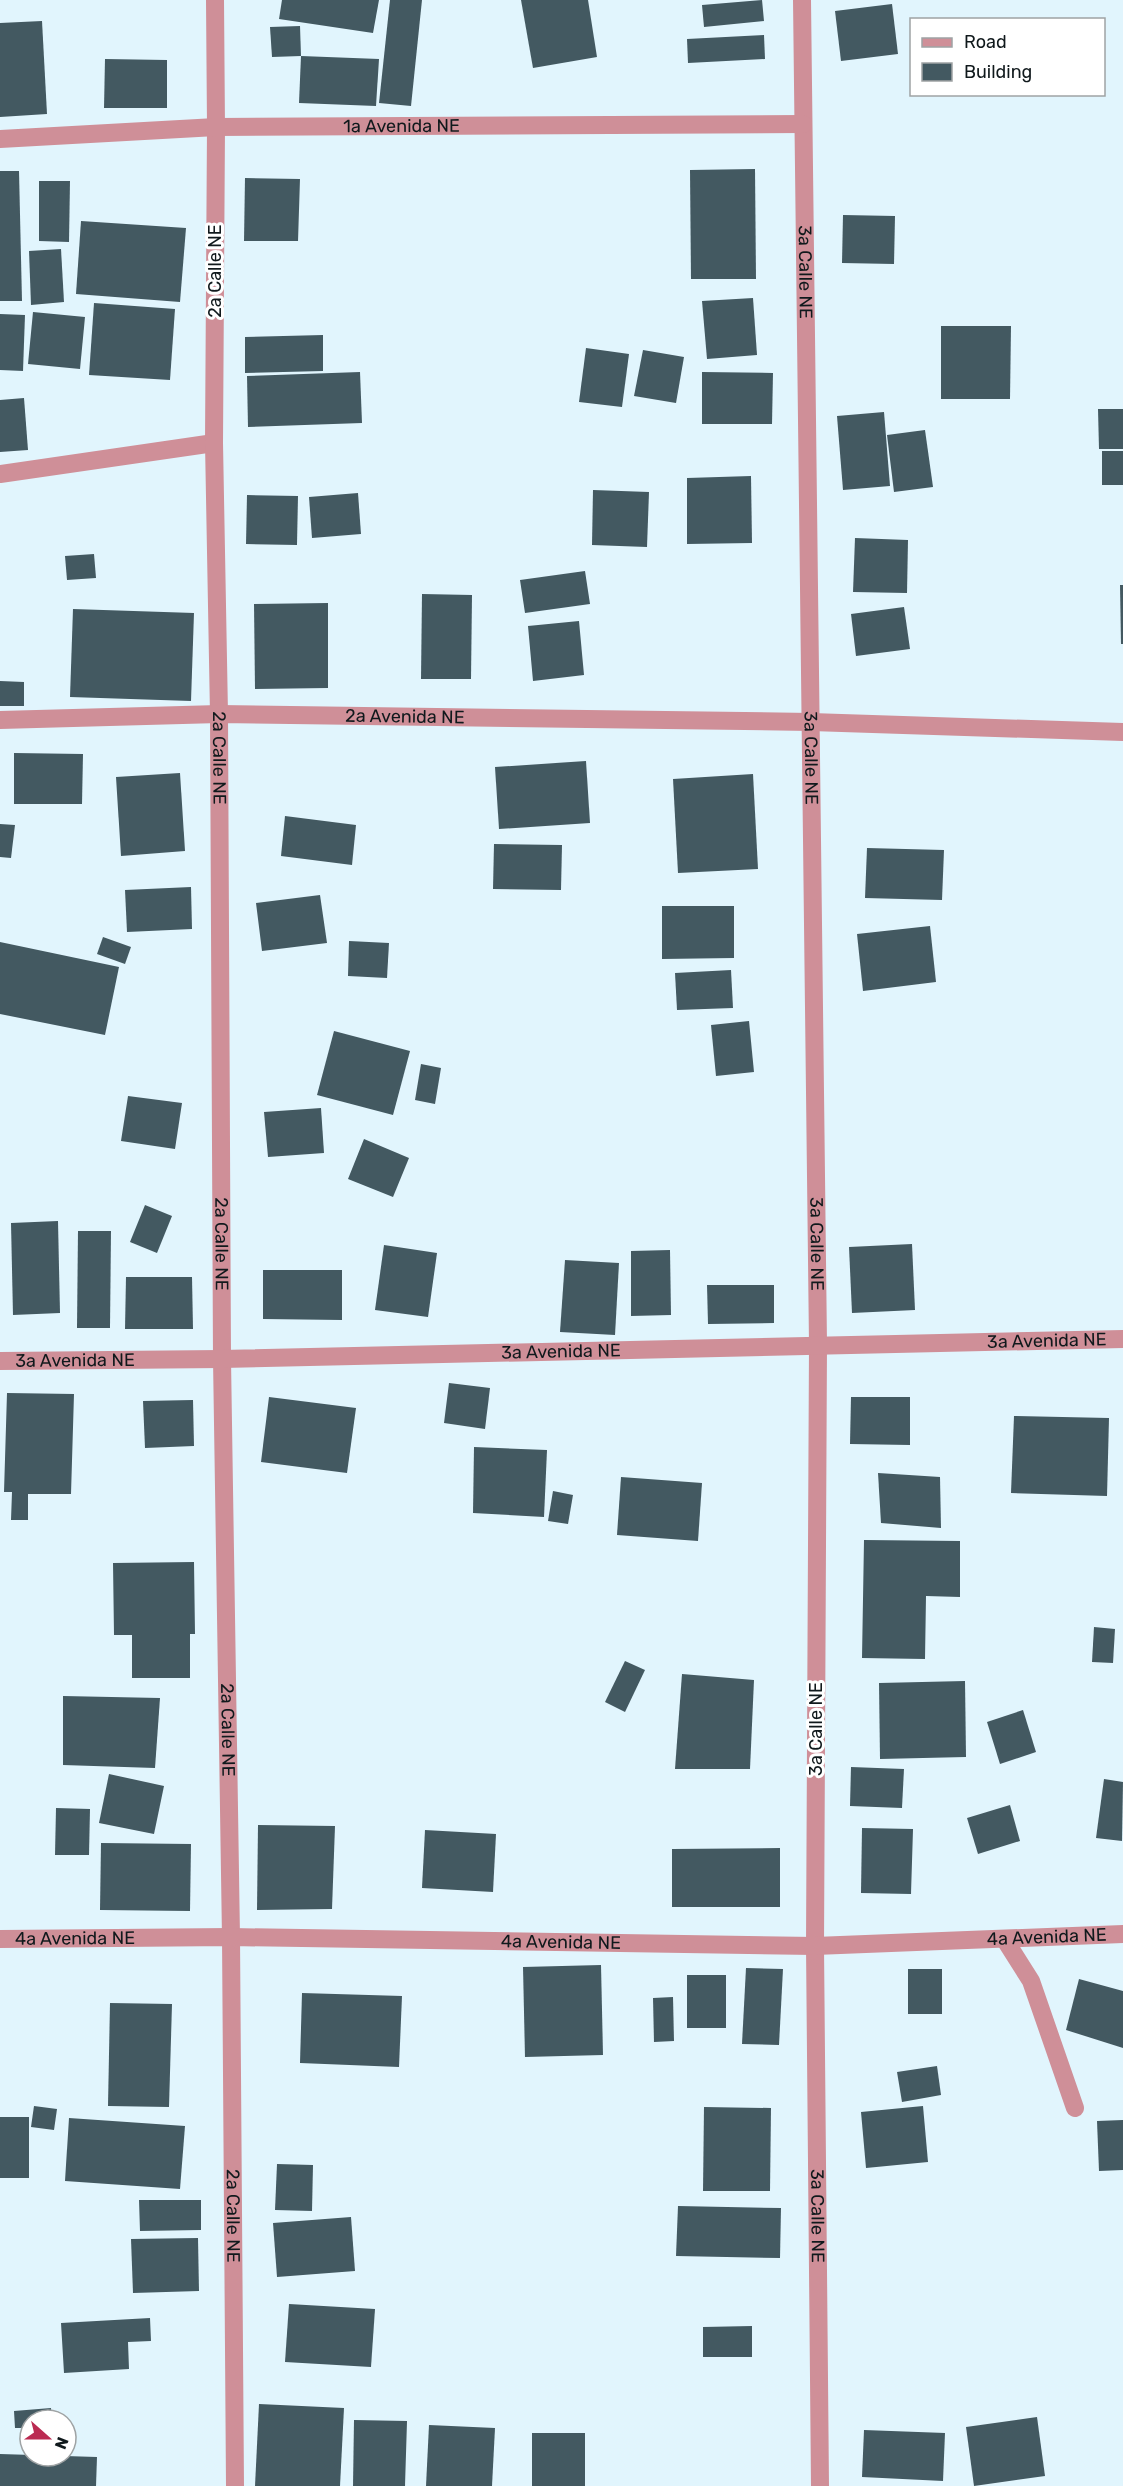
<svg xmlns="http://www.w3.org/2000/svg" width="1123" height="2486" font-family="Rubik,sans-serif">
<rect width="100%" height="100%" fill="#e1f5fd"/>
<g fill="#435961">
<polygon points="282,0 379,0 373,33 279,19"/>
<polygon points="390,0 422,0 411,106 379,103"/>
<polygon points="521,0 588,0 597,57 533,68"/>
<polygon points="762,0 764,21 704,27 702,5"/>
<polygon points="892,4 898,54 841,61 835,11"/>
<polygon points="42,21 47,114 0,117 0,23"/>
<polygon points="300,26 301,56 272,57 270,27"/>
<polygon points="764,35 765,59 688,63 687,39"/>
<polygon points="301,56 379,59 376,106 299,103"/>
<polygon points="105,59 167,60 167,108 104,108"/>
<polygon points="755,169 756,279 691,279 690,170"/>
<polygon points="0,171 19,171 22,301 0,301"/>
<polygon points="245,178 300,179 298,241 244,241"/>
<polygon points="39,181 70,181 69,242 39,241"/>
<polygon points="843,215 895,216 894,264 842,263"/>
<polygon points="81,221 186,228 180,302 76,294"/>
<polygon points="61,249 64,302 31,305 29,251"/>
<polygon points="753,298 757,355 707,359 702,301"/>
<polygon points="94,303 175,309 170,380 89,375"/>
<polygon points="33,312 85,317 80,369 28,364"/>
<polygon points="0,314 25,315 23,371 0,370"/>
<polygon points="941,326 1011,326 1010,399 941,399"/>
<polygon points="323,335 323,371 245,373 245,337"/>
<polygon points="586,348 629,354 622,407 579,402"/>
<polygon points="643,350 684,357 676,403 634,396"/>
<polygon points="360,372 362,423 248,427 247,376"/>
<polygon points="702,372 773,373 772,424 702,424"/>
<polygon points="24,398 28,450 0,452 0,400"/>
<polygon points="1098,409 1123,409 1123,449 1099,449"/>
<polygon points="884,412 890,486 843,490 837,416"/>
<polygon points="925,430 933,487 894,492 887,435"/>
<rect x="1102" y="451" width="21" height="34"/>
<polygon points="751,476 752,543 687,544 687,478"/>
<polygon points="593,490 649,492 647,547 592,545"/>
<polygon points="358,493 361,534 312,538 309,497"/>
<polygon points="247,495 298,496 297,545 246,544"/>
<polygon points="855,538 908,540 907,593 853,592"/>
<polygon points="94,554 96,578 67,580 65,556"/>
<polygon points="585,571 590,604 525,613 520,580"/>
<polygon points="1120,585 1123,585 1123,644 1121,644"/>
<polygon points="422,594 472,595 471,679 421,679"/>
<polygon points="328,603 328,688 255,689 254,604"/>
<polygon points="904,607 910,649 856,656 851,614"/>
<polygon points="73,609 194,613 191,701 70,697"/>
<polygon points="579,621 584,675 533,681 528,626"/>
<polygon points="0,681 24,682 24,706 0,706"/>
<polygon points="14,753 83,754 82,804 14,804"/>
<polygon points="586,761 590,823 499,829 495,767"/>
<polygon points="180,773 185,851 121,856 116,777"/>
<polygon points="753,774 758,869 678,873 673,779"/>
<polygon points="285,816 356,825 352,865 281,856"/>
<polygon points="0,824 15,825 11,858 0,857"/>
<polygon points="494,844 562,845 561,890 493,889"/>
<polygon points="867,848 944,850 942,900 865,898"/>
<polygon points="191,887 192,929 127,932 125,890"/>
<polygon points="320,895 327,943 262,951 256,903"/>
<polygon points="662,906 734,906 734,958 662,959"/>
<polygon points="930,926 936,982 863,991 857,934"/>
<polygon points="103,937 131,947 125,964 97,954"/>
<polygon points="349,941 389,943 387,978 348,976"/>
<polygon points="0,942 119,967 105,1035 0,1014"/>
<polygon points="731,970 733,1008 677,1010 675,973"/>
<polygon points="749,1021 754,1072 716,1076 711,1025"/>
<polygon points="334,1031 410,1051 393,1115 317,1095"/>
<polygon points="421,1064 441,1068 435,1104 415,1100"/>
<polygon points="128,1096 182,1103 175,1149 121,1141"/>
<polygon points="321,1108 324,1153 268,1157 264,1112"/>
<polygon points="364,1139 409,1158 393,1197 348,1179"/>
<polygon points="145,1205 172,1216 157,1253 130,1242"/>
<polygon points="58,1221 60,1313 13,1315 11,1223"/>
<polygon points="78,1231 111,1231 110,1328 77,1328"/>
<polygon points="912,1244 915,1310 852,1313 849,1247"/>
<polygon points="384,1245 437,1253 428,1317 375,1310"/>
<polygon points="670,1250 671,1315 631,1316 631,1251"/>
<polygon points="565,1260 619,1263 615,1335 560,1332"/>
<polygon points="263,1270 342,1270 342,1320 263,1319"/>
<polygon points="126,1277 192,1277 193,1329 125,1329"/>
<polygon points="707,1285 774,1285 774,1323 708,1324"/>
<polygon points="449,1383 490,1388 485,1429 444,1423"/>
<polygon points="7,1393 74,1394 71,1494 28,1494 28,1520 11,1520 12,1492 4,1492"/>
<polygon points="269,1397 356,1408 347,1473 261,1462"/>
<polygon points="851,1397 910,1397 910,1445 850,1444"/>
<polygon points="193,1400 194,1446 145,1448 143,1401"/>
<polygon points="1014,1416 1109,1418 1107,1496 1011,1493"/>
<polygon points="474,1447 547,1450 544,1517 473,1513"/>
<polygon points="878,1473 940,1477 941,1528 881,1523"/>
<polygon points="621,1477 702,1483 698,1541 617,1535"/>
<polygon points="553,1491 573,1495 568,1524 548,1521"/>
<polygon points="864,1540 960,1541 960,1597 926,1596 925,1659 862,1658"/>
<polygon points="194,1562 195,1634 190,1634 190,1678 132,1678 132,1635 114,1635 113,1563"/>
<polygon points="1094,1627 1115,1629 1113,1663 1092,1662"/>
<polygon points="625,1661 645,1670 625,1712 605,1702"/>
<polygon points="682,1674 754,1680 750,1769 675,1769"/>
<polygon points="965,1681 966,1757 880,1759 879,1683"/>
<polygon points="63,1696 160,1698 155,1768 63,1765"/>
<polygon points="1023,1710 1036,1752 1000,1764 987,1722"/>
<polygon points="851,1767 904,1769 902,1808 850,1806"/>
<polygon points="109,1774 164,1786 154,1834 99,1823"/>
<polygon points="1104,1779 1123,1782 1122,1841 1096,1838"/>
<polygon points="1010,1805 1020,1841 978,1854 967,1818"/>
<polygon points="56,1808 90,1809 89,1855 55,1855"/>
<polygon points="258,1825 335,1826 332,1909 257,1910"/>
<polygon points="862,1828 913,1829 911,1894 861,1893"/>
<polygon points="425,1830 496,1834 493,1892 422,1888"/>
<polygon points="101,1843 191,1844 190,1911 100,1910"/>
<polygon points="780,1848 780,1907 672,1907 672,1849"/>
<polygon points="601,1965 603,2055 525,2057 523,1967"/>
<polygon points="746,1968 783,1969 779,2045 742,2044"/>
<rect x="908" y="1969" width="34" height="45"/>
<rect x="687" y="1975" width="39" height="53"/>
<polygon points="1079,1979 1123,1991 1123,2048 1066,2030"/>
<polygon points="302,1993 402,1996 399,2067 300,2063"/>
<polygon points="673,1997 674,2041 654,2042 653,1998"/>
<polygon points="110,2003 172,2004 169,2107 108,2106"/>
<polygon points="937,2066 941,2095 902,2102 897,2072"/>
<polygon points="34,2106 57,2109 54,2130 31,2127"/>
<polygon points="923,2106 928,2162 866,2168 861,2112"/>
<polygon points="704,2107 771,2108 770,2191 703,2191"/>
<rect x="0" y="2117" width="29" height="61"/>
<polygon points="69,2118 185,2126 180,2189 65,2181"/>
<polygon points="1123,2120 1123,2170 1099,2171 1097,2121"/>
<polygon points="277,2164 313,2165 312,2211 275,2210"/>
<polygon points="139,2200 201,2200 201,2230 140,2231"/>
<polygon points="678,2206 781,2208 780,2258 676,2256"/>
<polygon points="351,2217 355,2271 277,2277 273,2223"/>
<polygon points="198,2238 199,2291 133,2293 131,2239"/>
<polygon points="289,2304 375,2309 371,2367 285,2362"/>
<polygon points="150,2318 151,2341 128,2342 129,2369 64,2373 61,2323"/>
<polygon points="752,2326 752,2357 703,2357 703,2327"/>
<polygon points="259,2404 344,2408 340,2486 255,2486"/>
<polygon points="51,2408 52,2420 30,2420 30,2428 15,2428 14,2411"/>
<polygon points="1037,2417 1045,2476 974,2486 966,2427"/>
<polygon points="354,2420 407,2421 405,2486 353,2486"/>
<polygon points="429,2425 495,2428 492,2486 426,2486"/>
<polygon points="864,2430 945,2433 943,2481 862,2477"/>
<rect x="532" y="2433" width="53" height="53"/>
<polygon points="0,2454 97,2457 96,2486 0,2486"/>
</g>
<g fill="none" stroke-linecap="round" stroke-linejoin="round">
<g stroke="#cf8f98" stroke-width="18">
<polyline points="0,474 214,443"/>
<polyline points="1005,1940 1031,1981 1075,2108"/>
</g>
<g stroke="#cf8f98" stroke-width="18">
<path id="s1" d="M215,0L216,127L214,443L219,714L222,1359L231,1937L235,2486"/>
<path id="s2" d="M802,0L818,1344L815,1946L820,2486"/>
<path id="s3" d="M0,139L216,127L803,124"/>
<path id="s4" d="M0,720L219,714L811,722L1123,732"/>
<path id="s5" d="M0,1361L222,1359L1123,1339"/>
<path id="s6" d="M0,1939L231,1937L815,1946L1123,1934"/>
</g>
</g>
<g text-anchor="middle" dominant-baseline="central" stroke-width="6" stroke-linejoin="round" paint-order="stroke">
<g font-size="18" fill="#10191c" stroke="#fff">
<text stroke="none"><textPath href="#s3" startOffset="402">1a Avenida NE</textPath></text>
<text transform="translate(215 271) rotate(-90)">2a Calle NE</text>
<text stroke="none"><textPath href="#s2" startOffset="272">3a Calle NE</textPath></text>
<text stroke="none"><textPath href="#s4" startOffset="405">2a Avenida NE</textPath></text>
<text stroke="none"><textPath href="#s1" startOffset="758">2a Calle NE</textPath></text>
<text stroke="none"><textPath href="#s2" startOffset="758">3a Calle NE</textPath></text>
<text stroke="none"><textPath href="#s1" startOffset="1244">2a Calle NE</textPath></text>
<text stroke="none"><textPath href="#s2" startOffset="1244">3a Calle NE</textPath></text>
<text stroke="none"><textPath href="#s5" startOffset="1047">3a Avenida NE</textPath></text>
<text stroke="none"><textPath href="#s5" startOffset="561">3a Avenida NE</textPath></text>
<text stroke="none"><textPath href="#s5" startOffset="75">3a Avenida NE</textPath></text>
<text stroke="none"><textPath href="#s1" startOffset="1730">2a Calle NE</textPath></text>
<text transform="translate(816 1729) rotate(-90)">3a Calle NE</text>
<text stroke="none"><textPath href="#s6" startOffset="1047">4a Avenida NE</textPath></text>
<text stroke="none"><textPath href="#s6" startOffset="75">4a Avenida NE</textPath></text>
<text stroke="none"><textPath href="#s6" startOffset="561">4a Avenida NE</textPath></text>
<text stroke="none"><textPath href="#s1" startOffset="2216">2a Calle NE</textPath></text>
<text stroke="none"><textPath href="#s2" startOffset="2216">3a Calle NE</textPath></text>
</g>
</g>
<rect x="910" y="18" width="195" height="78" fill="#ffffff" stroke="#9fa3a4" stroke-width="1.5"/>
<rect x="922" y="38" width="30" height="9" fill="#cf8f98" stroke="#9fa3a4" stroke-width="1.5"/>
<text x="964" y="48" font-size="18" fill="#10191c">Road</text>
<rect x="922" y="63" width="30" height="18" fill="#435961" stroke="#9fa3a4" stroke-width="1.5"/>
<text x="964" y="78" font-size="18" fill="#10191c">Building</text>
<g transform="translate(48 2438) rotate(111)"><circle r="28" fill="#ffffff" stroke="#9fa3a4" stroke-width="1.5"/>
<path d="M0-4.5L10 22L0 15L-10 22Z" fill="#bb2b52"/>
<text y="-9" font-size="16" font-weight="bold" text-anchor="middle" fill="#10191c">N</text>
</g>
</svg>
